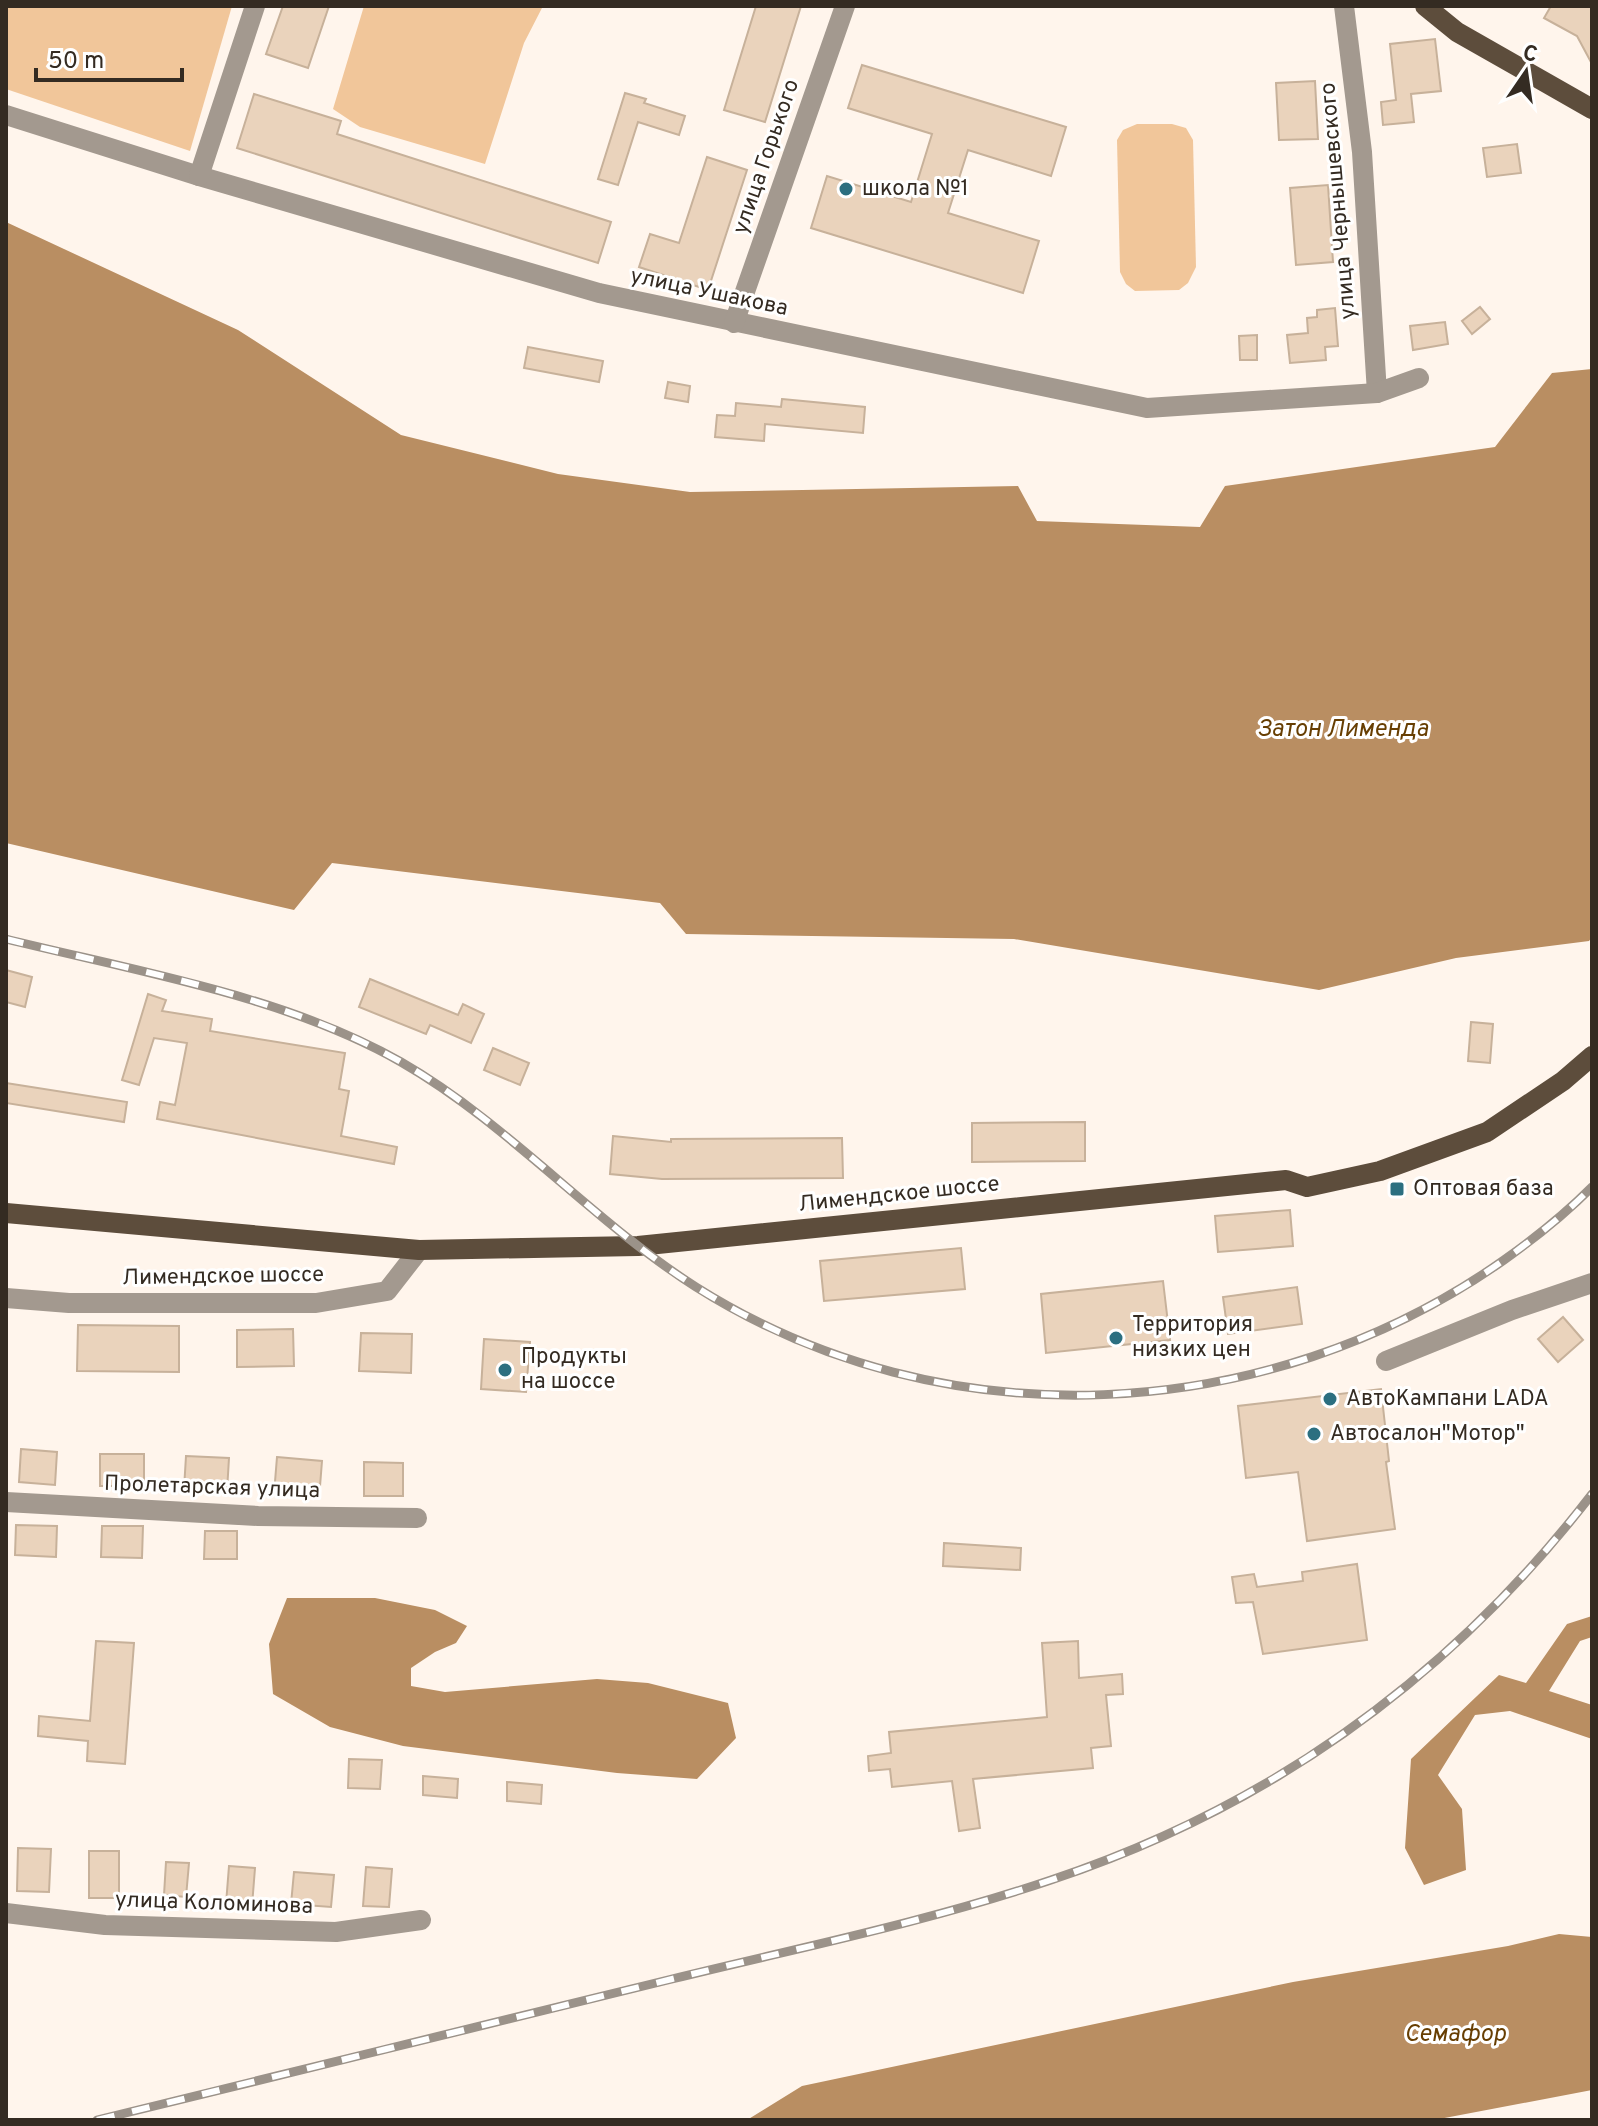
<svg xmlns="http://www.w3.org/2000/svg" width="1598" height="2126" font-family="Overpass,sans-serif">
<rect width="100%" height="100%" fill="#fff5ec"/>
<g fill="#f1c69a">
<polygon points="6,6 232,6 190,151 6,89"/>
<polygon points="364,6 543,6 524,43 485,164 360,127 333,109"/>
<polygon points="1137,124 1172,124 1186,128 1193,140 1196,267 1188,283 1179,290 1135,291 1126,284 1120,272 1117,140 1123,130"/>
</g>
<g fill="#b98e62">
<polygon points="6,222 238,330 401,435 558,474 690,492 1018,486 1037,521 1200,527 1225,486 1495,447 1552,373 1592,369 1592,937 1589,941 1456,958 1319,990 1014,939 686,934 660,903 332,863 294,910 6,843"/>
<polygon points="287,1598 375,1598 435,1610 467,1626 456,1643 435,1652 411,1668 411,1686 445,1692 597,1679 648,1683 728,1703 736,1738 697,1779 617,1773 403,1746 330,1727 273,1694 269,1644"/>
<polygon points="1592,1616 1592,1637 1580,1641 1549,1691 1592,1705 1592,1739 1510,1711 1475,1715 1438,1775 1462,1809 1466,1870 1424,1885 1405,1848 1411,1759 1499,1675 1526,1683 1567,1624"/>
<polygon points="1559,1934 1592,1937 1592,2090 1434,2120 747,2120 802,2086 1293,1982 1508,1946"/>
</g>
<g fill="#ead3bc" stroke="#c7b19a" stroke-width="2">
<polygon points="283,6 329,6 308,68 266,54"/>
<polygon points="756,6 801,6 765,122 724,110"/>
<polygon points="1551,6 1592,6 1592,64 1577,36 1544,18"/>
<polygon points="1435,39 1441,91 1411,94 1414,122 1383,125 1381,102 1396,100 1390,44"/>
<polygon points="862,65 1066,127 1051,176 968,150 948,213 1039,241 1023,293 811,228 827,176 911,202 932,134 848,108"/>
<polygon points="1315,81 1318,139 1279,140 1276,83"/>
<polygon points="625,93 646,99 644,103 685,116 679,135 638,122 618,185 598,179"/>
<polygon points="254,94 341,121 337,134 611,222 598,263 237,148"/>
<polygon points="1517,144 1521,173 1487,177 1483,148"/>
<polygon points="707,157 747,170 708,290 639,267 650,234 679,243"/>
<polygon points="1328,185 1333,262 1296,265 1290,188"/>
<polygon points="1480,307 1490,319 1472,334 1462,321"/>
<polygon points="1335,308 1338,346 1325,347 1326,360 1290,363 1287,335 1308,333 1307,318 1317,317 1317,310"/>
<polygon points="1445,322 1448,344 1413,350 1410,326"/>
<polygon points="1257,335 1257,360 1240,360 1239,336"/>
<polygon points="528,347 603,361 599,382 524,368"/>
<polygon points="668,382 690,386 688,402 665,398"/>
<polygon points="782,399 865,407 863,433 765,424 764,441 715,437 717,415 735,416 736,403 781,407"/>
<polygon points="6,970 32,977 25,1007 6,1002"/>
<polygon points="370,979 458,1015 463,1004 484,1014 471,1043 430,1025 426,1034 359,1007"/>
<polygon points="148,994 166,1000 162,1011 212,1019 210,1031 345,1053 339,1089 349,1091 341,1136 397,1147 394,1164 157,1119 160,1102 175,1105 187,1043 154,1038 139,1085 122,1080"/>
<polygon points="1471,1022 1493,1024 1490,1063 1468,1061"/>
<polygon points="493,1048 529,1063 520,1085 484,1070"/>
<polygon points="6,1083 127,1102 124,1122 6,1103"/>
<polygon points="1085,1122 1085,1161 972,1162 972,1123"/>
<polygon points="613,1136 671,1142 671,1139 842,1138 843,1178 662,1179 610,1174"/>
<polygon points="1290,1210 1293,1246 1218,1252 1215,1216"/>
<polygon points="961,1248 965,1289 824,1301 820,1261"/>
<polygon points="1163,1281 1170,1340 1046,1353 1041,1294"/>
<polygon points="1297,1287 1302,1324 1228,1334 1223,1297"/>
<polygon points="1563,1317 1583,1340 1558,1362 1538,1339"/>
<polygon points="78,1325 179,1326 179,1372 77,1371"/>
<polygon points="293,1329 294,1366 237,1367 237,1330"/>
<polygon points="361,1333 412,1334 411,1373 359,1371"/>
<polygon points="484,1339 530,1342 526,1392 481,1389"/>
<polygon points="1381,1389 1389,1461 1386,1462 1395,1529 1307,1541 1298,1472 1246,1478 1238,1406"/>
<polygon points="21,1449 57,1452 55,1485 19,1482"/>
<rect x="100" y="1454" width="44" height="32"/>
<polygon points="186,1456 229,1458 227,1491 184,1489"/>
<polygon points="277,1457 322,1461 319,1499 274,1494"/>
<polygon points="364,1462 403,1463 403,1496 364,1496"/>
<polygon points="16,1525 57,1526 56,1557 15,1555"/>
<polygon points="102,1526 143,1526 142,1558 101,1557"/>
<polygon points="205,1531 237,1531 237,1559 204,1559"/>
<polygon points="944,1543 1021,1548 1020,1570 943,1566"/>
<polygon points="1357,1564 1367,1640 1263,1654 1253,1602 1236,1603 1232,1577 1254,1574 1257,1587 1303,1581 1302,1572"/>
<polygon points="96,1641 134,1643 125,1764 87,1761 88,1741 38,1736 39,1716 90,1721"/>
<polygon points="1078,1641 1079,1678 1122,1674 1123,1694 1106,1695 1111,1746 1091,1748 1093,1768 973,1779 980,1828 959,1831 952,1781 892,1787 890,1769 869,1771 868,1756 891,1753 889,1732 1047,1717 1042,1643"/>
<polygon points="349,1759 382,1760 380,1789 348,1788"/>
<polygon points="423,1776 458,1779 457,1798 423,1795"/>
<polygon points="507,1782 542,1785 541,1804 507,1801"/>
<polygon points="18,1848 51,1849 49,1892 17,1891"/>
<rect x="89" y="1851" width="30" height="47"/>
<polygon points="166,1862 189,1863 186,1897 164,1895"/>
<polygon points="229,1866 255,1868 252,1906 226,1904"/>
<polygon points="366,1867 392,1869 389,1907 363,1906"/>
<polygon points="294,1872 334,1875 331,1907 291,1904"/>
</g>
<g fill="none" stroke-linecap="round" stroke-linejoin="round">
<g stroke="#a3998f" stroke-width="20">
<polyline points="1344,6 1362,152 1377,393"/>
<polyline points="6,115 199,176 599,293 1147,408 1377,393 1419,378"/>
<polyline points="199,176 255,6"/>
<polyline points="734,323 845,6"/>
<polyline points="6,1298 69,1303 316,1303 387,1291 419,1250"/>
<polyline points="1386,1361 1512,1310 1592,1283"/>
<polyline points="6,1502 258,1516 417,1518"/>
<polyline points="6,1913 105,1925 336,1932 421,1920"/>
</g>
<g stroke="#5d4d3c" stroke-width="20">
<polyline points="1425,6 1457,32 1592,109"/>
<polyline points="6,1213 419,1250 638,1246 1286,1180 1307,1187 1380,1171 1487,1132 1563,1081 1592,1056"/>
</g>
<defs>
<g id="rail">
<path d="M6,939C135,971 286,996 401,1062C509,1124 591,1220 696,1287C943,1443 1267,1427 1504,1260C1535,1238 1565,1214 1592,1187"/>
<path d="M97,2120C289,2073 480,2026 672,1979C798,1948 927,1922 1051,1880C1270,1807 1451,1677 1592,1494"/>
</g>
</defs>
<use href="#rail" stroke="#9b9289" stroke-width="9"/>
<use href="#rail" stroke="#fff" stroke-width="6" stroke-dasharray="18" stroke-linecap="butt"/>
</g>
<g fill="#2c6f80" stroke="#fff" stroke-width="3">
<circle cx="846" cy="189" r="8"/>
<rect x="1389" y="1181" width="16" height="16" rx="4"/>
<circle cx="1116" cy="1338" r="8"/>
<circle cx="505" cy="1370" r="8"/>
<circle cx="1330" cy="1399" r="8"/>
<circle cx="1314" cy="1434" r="8"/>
</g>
<g text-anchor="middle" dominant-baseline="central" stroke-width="6" stroke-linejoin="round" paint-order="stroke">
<g font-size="22" fill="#342b22" stroke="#fff">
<text transform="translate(767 157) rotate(-71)">улица Горького</text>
<text transform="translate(1339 201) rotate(-95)">улица Чернышевского</text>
<text transform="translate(709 293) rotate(12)">улица Ушакова</text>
<text transform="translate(899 1195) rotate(-6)">Лимендское шоссе</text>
<text transform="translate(223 1277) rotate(-1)">Лимендское шоссе</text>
<text transform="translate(212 1488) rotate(2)">Пролетарская улица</text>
<text transform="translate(214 1904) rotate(2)">улица Коломинова</text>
</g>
<g font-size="22" fill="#342b22" stroke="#fff" text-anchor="start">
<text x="862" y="189">школа №1</text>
<text x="1413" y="1189">Оптовая база</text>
<text x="1132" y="1325">Территория<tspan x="1132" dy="25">низких цен</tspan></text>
<text x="521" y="1357">Продукты<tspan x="521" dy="25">на шоссе</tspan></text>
<text x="1346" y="1399">АвтоКампани LADA</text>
<text x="1330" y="1434">Автосалон"Мотор"</text>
</g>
<g font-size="24" font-style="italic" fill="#673e02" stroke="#fff">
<text x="1343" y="730">Затон Лименда</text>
<text x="1455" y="2035">Семафор</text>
</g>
</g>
<rect width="1598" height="2126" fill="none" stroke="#342b22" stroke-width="16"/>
<g transform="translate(1526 72) rotate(13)" stroke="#ffffff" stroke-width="6" paint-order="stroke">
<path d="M0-6L14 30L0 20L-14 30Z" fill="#342b22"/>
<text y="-12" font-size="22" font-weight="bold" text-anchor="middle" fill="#342b22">С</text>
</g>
<path d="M36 68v12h146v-12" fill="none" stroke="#342b22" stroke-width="4"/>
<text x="48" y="68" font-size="24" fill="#342b22" stroke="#ffffff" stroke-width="6" paint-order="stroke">50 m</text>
</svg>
